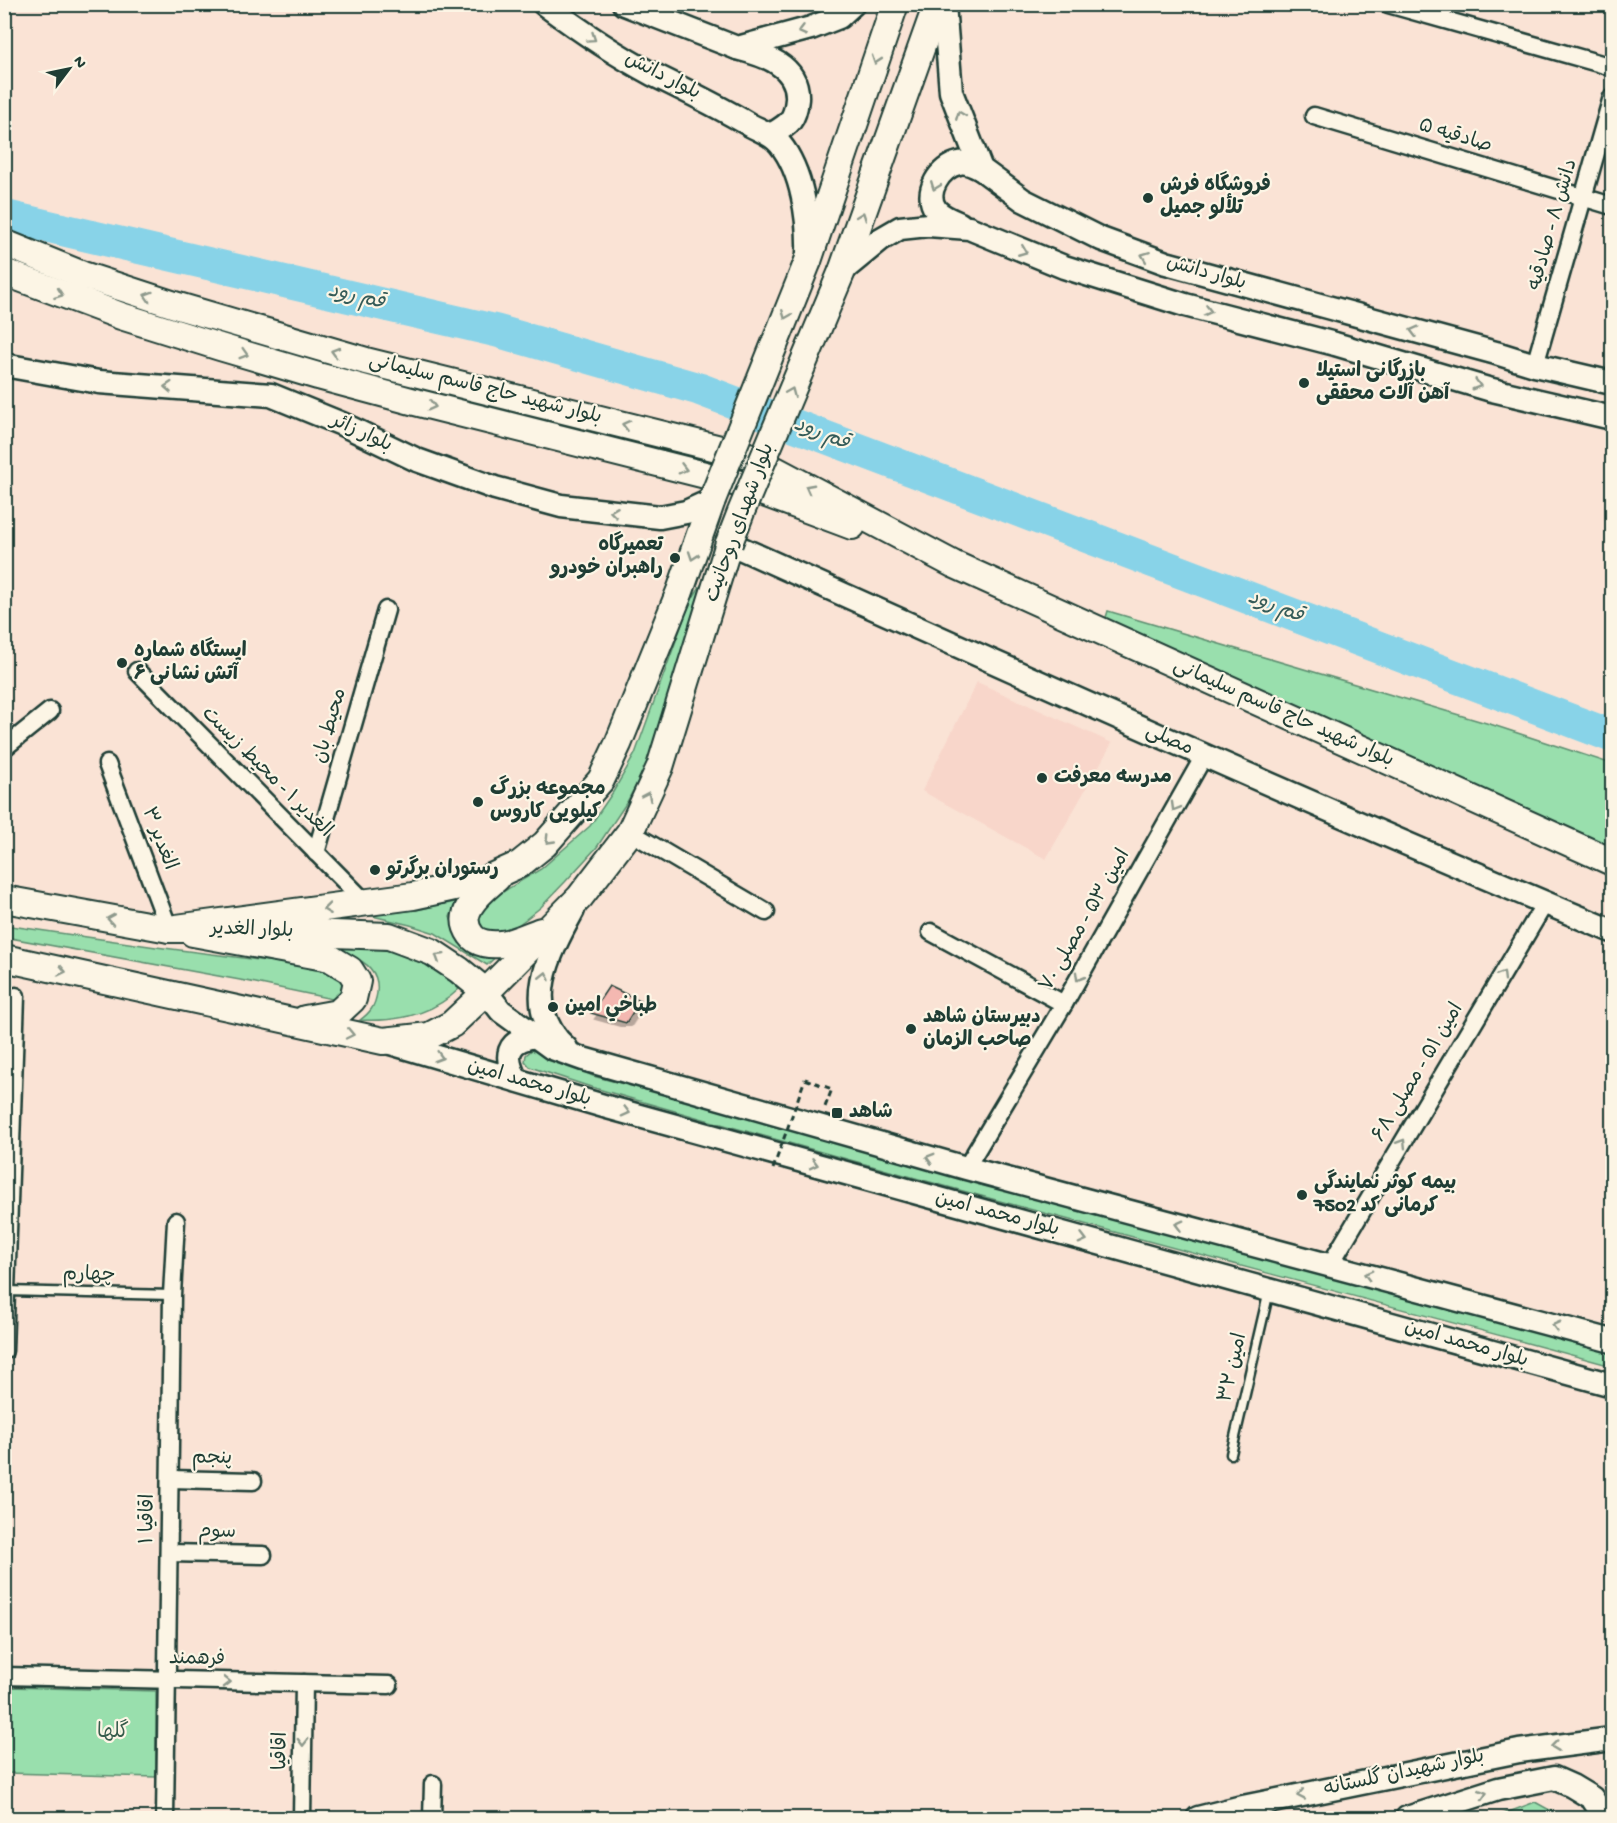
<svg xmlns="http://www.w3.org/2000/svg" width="1617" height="1823" font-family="'Gochi Hand','Playpen Sans Arabic',sans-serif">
<defs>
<filter id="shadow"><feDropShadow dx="3.5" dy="6" stdDeviation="0" flood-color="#0004"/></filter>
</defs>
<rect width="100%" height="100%" fill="#fae3d5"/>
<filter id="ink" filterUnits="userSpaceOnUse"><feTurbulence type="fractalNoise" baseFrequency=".0167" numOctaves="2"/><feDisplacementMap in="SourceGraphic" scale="12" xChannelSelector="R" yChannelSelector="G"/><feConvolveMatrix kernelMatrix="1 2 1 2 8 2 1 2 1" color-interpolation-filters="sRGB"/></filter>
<g filter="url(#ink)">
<polygon fill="#f8d6ca" points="977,682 1112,743 1046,859 922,791"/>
<g fill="#99dfad" stroke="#5c8e70" stroke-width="1.5">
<polygon points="708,574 666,712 649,760 627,802 597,847 565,882 541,907 526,919 511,930 497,936 487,932 479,924 479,916 481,909 491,899 541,869 590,826 613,792 635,754 690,602"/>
<polygon points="1108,611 1493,725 1612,764 1612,852 1103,627"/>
<polygon points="460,901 454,908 450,917 456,932 506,947 487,965 435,933 410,925 368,915 416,910"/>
<polygon points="4,925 156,947 321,968 343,978 346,991 340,997 332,999 251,982 5,937"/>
<path d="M310,947C349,948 394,944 430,965C441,971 450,980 459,989C432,1015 396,1022 360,1020C370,1013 375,1006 377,993C382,956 335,951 310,947Z"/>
<path d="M532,1050L593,1076L736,1113L1412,1297L1612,1353V1366C1272,1273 930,1185 591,1087L530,1067L525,1061L526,1055Z"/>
<polygon points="9,1687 156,1691 156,1777 7,1773"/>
<polygon points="1535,1802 1557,1814 1560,1818 1493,1818"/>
</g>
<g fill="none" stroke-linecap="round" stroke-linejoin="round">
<polyline stroke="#88d3e8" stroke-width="33" points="4,216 497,331 699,389 1612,736"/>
</g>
<polygon fill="#f4b8b1" stroke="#1f3d34" stroke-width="1.5" filter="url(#shadow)" points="609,986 640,1001 626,1023 591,1013"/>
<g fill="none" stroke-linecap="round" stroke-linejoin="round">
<defs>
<g id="service">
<polyline points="6,1291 172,1295"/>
<polyline points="1231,1454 1269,1291"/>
</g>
<g id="minor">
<polyline points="1388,4 1612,67"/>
<polyline points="1314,116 1612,206"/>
<polyline points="1535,365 1612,97"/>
<polyline points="137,671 366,903"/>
<polyline points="4,748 50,711"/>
<polyline points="107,764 169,929"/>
<polyline points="630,832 766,912"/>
<polyline points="316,853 386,610"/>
<polyline points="931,932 1064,1004"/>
<polyline points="966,1168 1064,1004 1204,756"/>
<polyline points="1330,1265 1545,903"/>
<polyline points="4,1351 16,996"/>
<polyline points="170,1479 253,1481"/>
<polyline points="169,1553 263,1555"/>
<polyline points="4,1676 389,1685"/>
<polyline points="165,1818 172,1295 176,1221"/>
<polyline points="302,1818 304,1683"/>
<polyline points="432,1818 433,1784"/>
</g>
<g id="secondary">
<path d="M544,4C579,30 614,54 652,74C685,90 718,106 750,125C761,131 772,134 780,144C802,171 809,219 808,253"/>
<polyline points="624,4 737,48 811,28 839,17 853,4"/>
<polyline points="944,4 951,92 981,169 1023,200 1101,239 1166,263 1496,353 1535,365 1612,383"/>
<path d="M737,48C764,55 799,65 797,99C795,121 789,124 771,135"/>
<path d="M960,224C953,221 941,216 936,210C923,193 940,167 959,163C966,161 975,166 981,169"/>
<polyline points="842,271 881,239 900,228 928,225 969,228 1064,267 1185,305 1335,344 1488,389 1612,418"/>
<polyline points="4,365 99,382 271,395 342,424 417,460 495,488 561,506 660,517 686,512 712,500"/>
<path d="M729,543C1022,675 1316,807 1612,931"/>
<polyline points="486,992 501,1011 552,1048 583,1059 966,1168 1612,1341"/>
<polyline points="387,1042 607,1107 1612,1385"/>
<path d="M566,1048C520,1008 549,954 573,910"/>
<path d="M516,1080C504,1056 506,1041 535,1036"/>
<polyline points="1198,1818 1238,1808 1519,1751 1612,1739"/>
<polyline points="1407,1818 1498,1789 1554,1778 1572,1786 1592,1798 1605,1818"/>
</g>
<g id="primary">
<polyline points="4,243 83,275 178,306 366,361 749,456 953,564 1612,862"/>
<polyline points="808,261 895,4"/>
<polyline points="842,271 937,4"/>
<polyline points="4,272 121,316 220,347 318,376 415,402 737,483 852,526"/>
<path d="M497,878C481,892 454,912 471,935C477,944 491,945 501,944C514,943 529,935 541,931"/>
<polyline points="4,899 169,929 187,929"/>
<polyline points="169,929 413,896 482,881 520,864 545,844 601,780 618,744 680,591 712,500"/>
<polyline points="250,931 389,936 432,952 459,970 486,992"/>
<polyline points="193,933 330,958 350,970 357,981 353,999 338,1013 305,1019"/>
<polyline points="4,958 383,1041 429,1036 452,1024 486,992 580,897 630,832 660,767 729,543"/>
</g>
</defs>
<use href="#service" stroke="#1f3d34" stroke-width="13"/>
<use href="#minor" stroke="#1f3d34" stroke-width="21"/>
<use href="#secondary" stroke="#1f3d34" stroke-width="27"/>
<use href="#primary" stroke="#1f3d34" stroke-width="30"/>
<polyline stroke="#1f3d34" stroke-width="3" stroke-dasharray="6 4.5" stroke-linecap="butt" points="805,1079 832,1089 825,1107"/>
<use href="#service" stroke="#fcf5e5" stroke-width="8"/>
<use href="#minor" stroke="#fcf5e5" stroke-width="16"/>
<use href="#secondary" stroke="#fcf5e5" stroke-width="22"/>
<use href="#primary" stroke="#fcf5e5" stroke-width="26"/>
<defs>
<g id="primary-bridge">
<polyline points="712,500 808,261"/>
<polyline points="729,543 741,512 842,271"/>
</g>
</defs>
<use href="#primary-bridge" stroke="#1f3d34" stroke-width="30" stroke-linecap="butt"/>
<polyline stroke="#1f3d34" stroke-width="3" stroke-dasharray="6 4.5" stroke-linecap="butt" points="773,1169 805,1079"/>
<use href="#primary-bridge" stroke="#fcf5e5" stroke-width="26"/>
</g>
<defs><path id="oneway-chevron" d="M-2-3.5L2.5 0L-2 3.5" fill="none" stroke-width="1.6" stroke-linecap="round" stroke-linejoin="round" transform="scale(1.5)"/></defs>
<g stroke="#8e998c">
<use href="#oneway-chevron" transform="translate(802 31) rotate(165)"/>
<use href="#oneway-chevron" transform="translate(592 38) rotate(34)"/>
<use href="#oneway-chevron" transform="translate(876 60) rotate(109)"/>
<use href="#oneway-chevron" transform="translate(960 115) rotate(-111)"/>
<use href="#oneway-chevron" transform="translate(935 186) rotate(111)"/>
<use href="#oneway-chevron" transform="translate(862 216) rotate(-70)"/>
<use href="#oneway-chevron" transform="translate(1023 251) rotate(22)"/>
<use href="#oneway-chevron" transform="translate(1145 256) rotate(-159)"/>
<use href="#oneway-chevron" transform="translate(59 294) rotate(20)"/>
<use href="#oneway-chevron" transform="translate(148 296) rotate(-162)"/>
<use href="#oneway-chevron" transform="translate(1208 311) rotate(14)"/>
<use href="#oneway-chevron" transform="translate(786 315) rotate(112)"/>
<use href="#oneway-chevron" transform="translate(1414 331) rotate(-165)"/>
<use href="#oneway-chevron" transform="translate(335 352) rotate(-164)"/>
<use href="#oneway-chevron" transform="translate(244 354) rotate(17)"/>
<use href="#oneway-chevron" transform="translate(1477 385) rotate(16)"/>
<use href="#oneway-chevron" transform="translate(168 387) rotate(-176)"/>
<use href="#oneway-chevron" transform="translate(791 392) rotate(-67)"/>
<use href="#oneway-chevron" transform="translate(432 406) rotate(14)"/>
<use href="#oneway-chevron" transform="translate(626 425) rotate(-166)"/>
<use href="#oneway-chevron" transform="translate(683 469) rotate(15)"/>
<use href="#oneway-chevron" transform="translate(809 488) rotate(-152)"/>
<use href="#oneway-chevron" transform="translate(614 512) rotate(-173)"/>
<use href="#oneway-chevron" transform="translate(693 556) rotate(109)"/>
<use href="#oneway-chevron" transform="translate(647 796) rotate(-65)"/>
<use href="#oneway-chevron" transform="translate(1175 807) rotate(120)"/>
<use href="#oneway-chevron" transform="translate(549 840) rotate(134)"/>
<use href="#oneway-chevron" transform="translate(327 909) rotate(173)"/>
<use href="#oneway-chevron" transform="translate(111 919) rotate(-170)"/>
<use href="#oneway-chevron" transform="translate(439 957) rotate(-148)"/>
<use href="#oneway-chevron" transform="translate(62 971) rotate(12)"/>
<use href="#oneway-chevron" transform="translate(1502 975) rotate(-59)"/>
<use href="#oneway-chevron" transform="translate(545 976) rotate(-77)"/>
<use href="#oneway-chevron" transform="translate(1079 977) rotate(120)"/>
<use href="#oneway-chevron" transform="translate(350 1034) rotate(12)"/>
<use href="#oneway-chevron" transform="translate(439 1057) rotate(16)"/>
<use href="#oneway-chevron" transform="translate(626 1112) rotate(15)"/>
<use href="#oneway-chevron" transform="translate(1402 1143) rotate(-59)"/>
<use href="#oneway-chevron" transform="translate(930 1158) rotate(-164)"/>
<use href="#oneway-chevron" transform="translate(814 1164) rotate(15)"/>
<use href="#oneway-chevron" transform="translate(1179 1225) rotate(-165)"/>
<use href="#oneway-chevron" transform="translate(1083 1239) rotate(15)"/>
<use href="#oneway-chevron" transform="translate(1368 1275) rotate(-165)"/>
<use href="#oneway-chevron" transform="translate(1556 1326) rotate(-165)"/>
<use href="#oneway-chevron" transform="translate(227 1682) rotate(1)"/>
<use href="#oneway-chevron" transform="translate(303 1742) rotate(91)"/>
<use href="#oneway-chevron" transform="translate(1555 1746) rotate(173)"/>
<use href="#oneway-chevron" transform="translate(1483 1794) rotate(-18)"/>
<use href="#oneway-chevron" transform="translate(1301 1795) rotate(169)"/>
</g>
</g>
<g fill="#1f3d34" stroke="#fcf5e5" stroke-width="2">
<circle cx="1148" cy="198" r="6"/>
<circle cx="1304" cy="383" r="6"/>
<circle cx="675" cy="558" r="6"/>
<circle cx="122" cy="663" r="6"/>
<circle cx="1042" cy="778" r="6"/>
<circle cx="478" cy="802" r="6"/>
<circle cx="375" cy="870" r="6"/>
<circle cx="553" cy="1007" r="6"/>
<circle cx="911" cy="1029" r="6"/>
<rect x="831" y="1107" width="12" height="12" rx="3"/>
<circle cx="1302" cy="1195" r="6"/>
</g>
<g text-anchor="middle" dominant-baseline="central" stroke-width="4.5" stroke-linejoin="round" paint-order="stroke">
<g font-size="20" fill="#1f3d34" stroke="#fcf5e5">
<text transform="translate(662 77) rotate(27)">بلوار دانش</text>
<text transform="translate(1455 137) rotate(17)">صادقیه ۵</text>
<text transform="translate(1554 225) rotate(-74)">دانش ۸ - صادقیه</text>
<text transform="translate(1206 274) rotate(16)">بلوار دانش</text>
<text transform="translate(485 390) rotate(14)">بلوار شهید حاج قاسم سلیمانی</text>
<text transform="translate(361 434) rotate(25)">بلوار زائر</text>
<text transform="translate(741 523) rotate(-70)">بلوار شهدای روحانیت</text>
<text transform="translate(1283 714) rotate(24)">بلوار شهید حاج قاسم سلیمانی</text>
<text transform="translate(331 726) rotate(-74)">محیط بان</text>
<text transform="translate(1169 741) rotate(24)">مصلی</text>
<text transform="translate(266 773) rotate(45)">الغدیر ۱ - محیط زیست</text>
<text transform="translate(158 839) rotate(69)">الغدیر ۳</text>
<text transform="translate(1086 921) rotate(-60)">امین ۵۳ - مصلی ۷۰</text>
<text transform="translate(252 931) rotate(2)">بلوار الغدیر</text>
<text transform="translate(1419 1073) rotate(-59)">امین ۵۱ - مصلی ۶۸</text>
<text transform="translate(529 1084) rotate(16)">بلوار محمد امین</text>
<text transform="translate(997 1215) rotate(15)">بلوار محمد امین</text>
<text transform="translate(89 1276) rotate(1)">چهارم</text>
<text transform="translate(1466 1345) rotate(16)">بلوار محمد امین</text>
<text transform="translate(1234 1368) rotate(-77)">امین ۳۲</text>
<text transform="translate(212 1459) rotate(1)">پنجم</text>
<text transform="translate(149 1519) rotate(-89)">اقاقیا ۱</text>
<text transform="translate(217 1533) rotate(1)">سوم</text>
<text transform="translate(197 1660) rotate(1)">فرهمند</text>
<text transform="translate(282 1751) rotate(-89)">اقاقیا</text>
<text transform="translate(1404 1774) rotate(-12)">بلوار شهیدان گلستانه</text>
</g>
<g font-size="20" font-weight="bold" fill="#1f3d34" stroke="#fcf5e5" text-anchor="start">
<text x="1160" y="186">فروشگاه فرش<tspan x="1160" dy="23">تلألو جمیل</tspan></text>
<text x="1316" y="372">بازرگانی استیلا<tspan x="1316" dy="23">آهن آلات محققی</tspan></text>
<text x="663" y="546" text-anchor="end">تعمیرگاه<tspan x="663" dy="23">راهبران خودرو</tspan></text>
<text x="134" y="652">ایستگاه شماره<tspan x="134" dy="23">۶ آتش نشانی</tspan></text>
<text x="1054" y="778">مدرسه معرفت</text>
<text x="490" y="790">مجموعه بزرگ<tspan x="490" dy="23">کیلویی کاروس</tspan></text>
<text x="387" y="870">رستوران برگرتو</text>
<text x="565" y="1007">طباخي امين</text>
<text x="923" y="1018">دبیرستان شاهد<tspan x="923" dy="23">صاحب الزمان</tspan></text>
<text x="849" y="1113">شاهد</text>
<text x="1314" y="1184">بیمه کوثر نمایندگی<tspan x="1314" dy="23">کرمانی کد 7502</tspan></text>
</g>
<g font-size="20" fill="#375d4c" stroke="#fcf5e5">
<text x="113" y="1733">گلها</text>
</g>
<g font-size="21" font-style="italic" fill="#345b58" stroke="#fcf5e5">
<text transform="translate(356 298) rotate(13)">قم رود</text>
<text transform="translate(821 435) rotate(21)">قم رود</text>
<text transform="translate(1275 608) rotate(21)">قم رود</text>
</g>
</g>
<rect width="1617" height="1823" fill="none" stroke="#fcf5e5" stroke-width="24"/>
<rect x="12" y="12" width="1593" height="1799" fill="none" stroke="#1f3d34" stroke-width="2" filter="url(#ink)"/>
<g transform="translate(69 69) rotate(58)" stroke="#fcf5e5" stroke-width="4.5" paint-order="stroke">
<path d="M0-4.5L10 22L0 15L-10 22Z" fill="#1f3d34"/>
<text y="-9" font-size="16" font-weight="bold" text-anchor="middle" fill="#1f3d34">N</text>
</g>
</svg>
